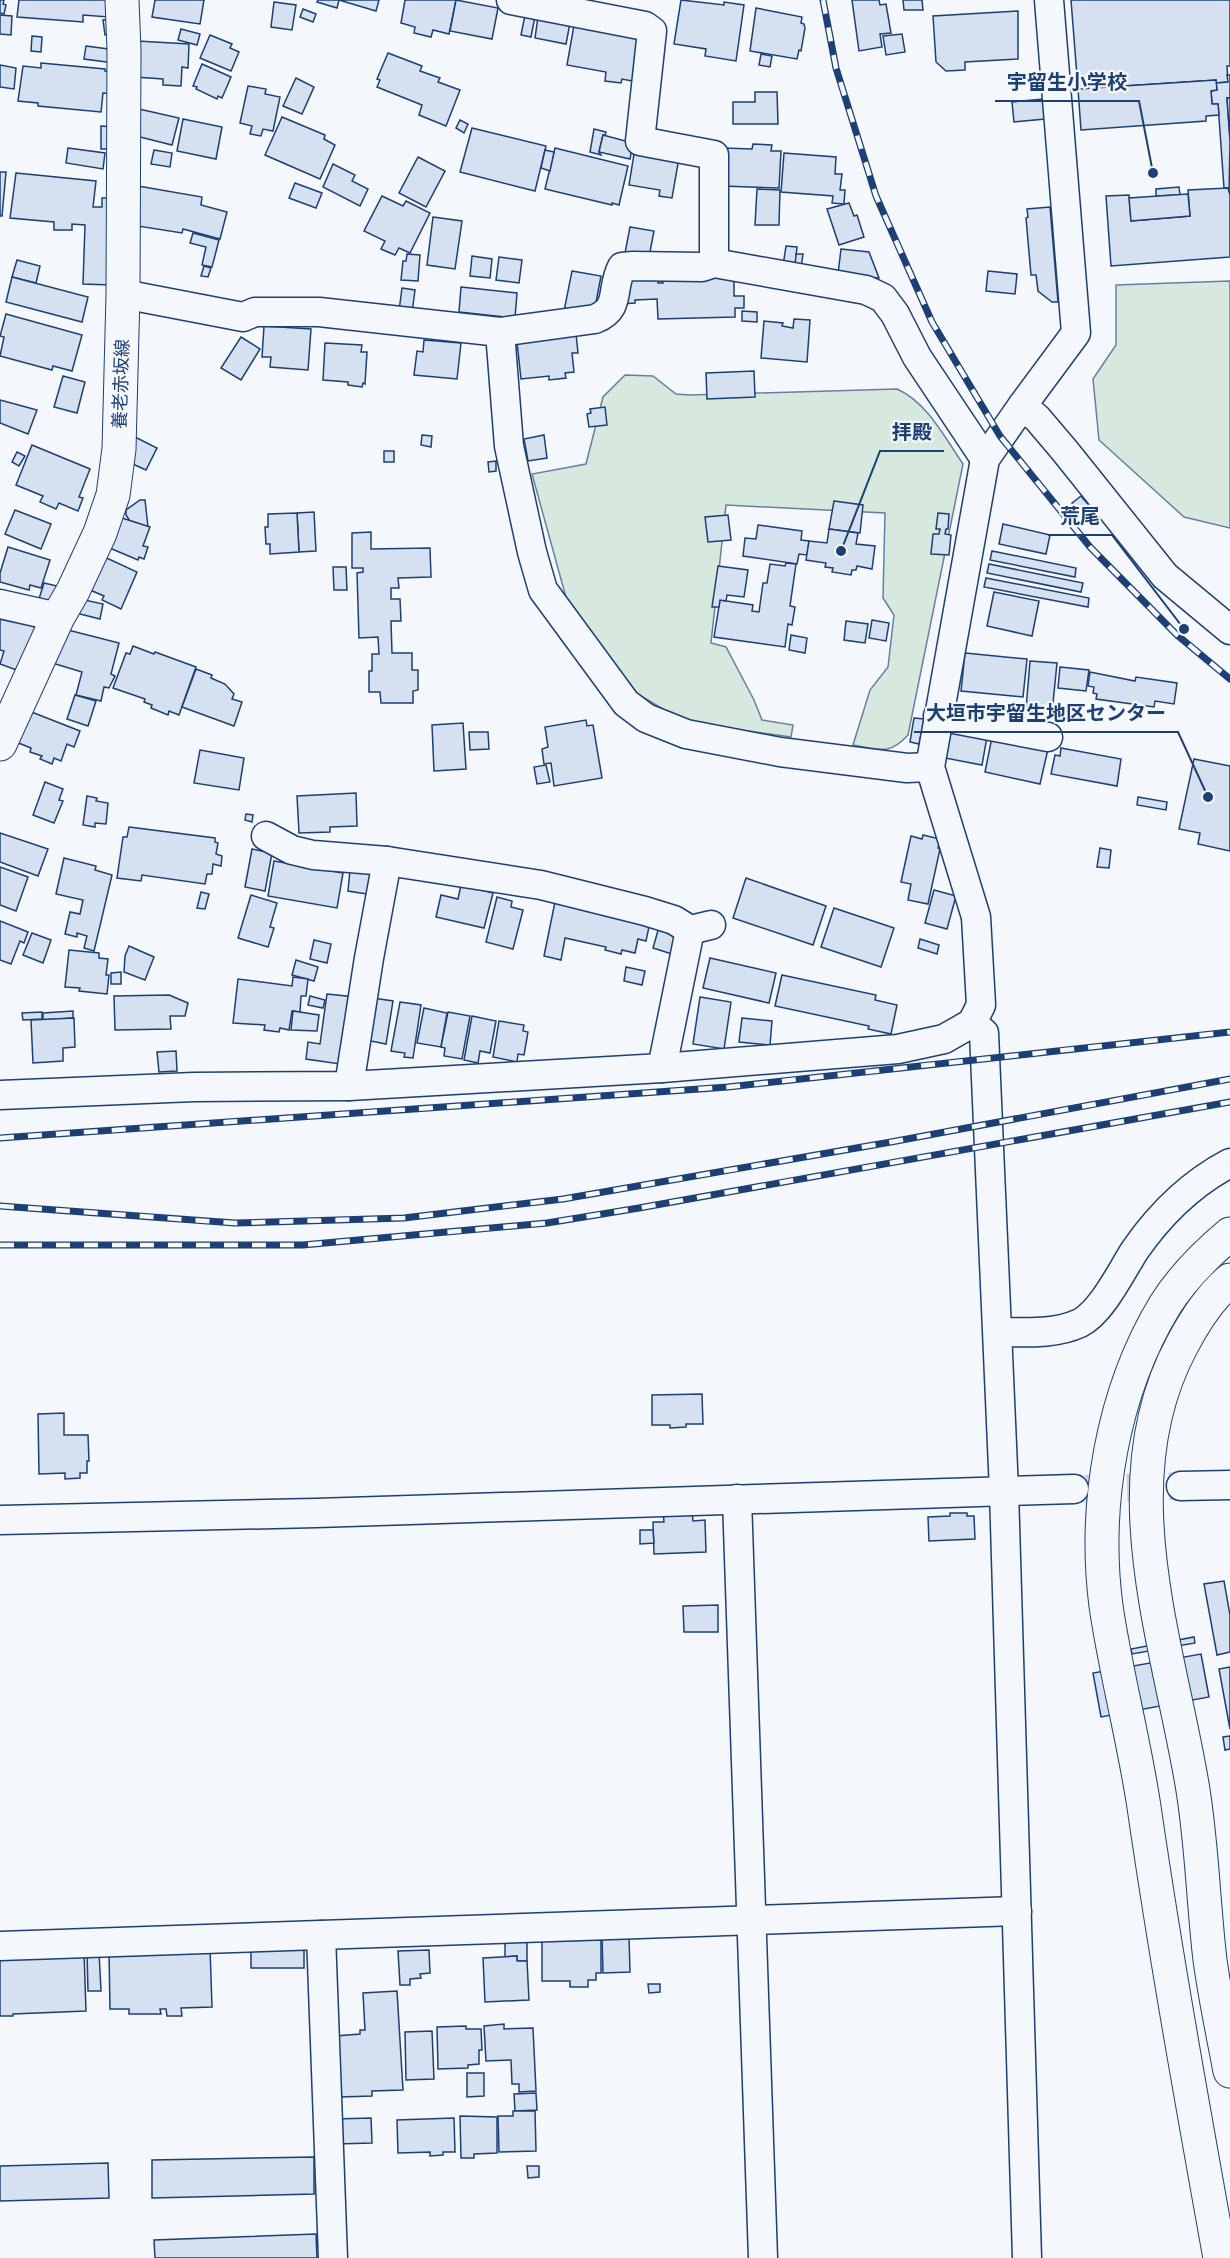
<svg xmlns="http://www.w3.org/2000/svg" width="1230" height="2258" font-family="Cabin,'Noto Sans JP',sans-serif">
<rect width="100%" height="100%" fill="#f4f7fb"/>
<g fill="#d7e8df" stroke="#687fa3" stroke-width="1.5">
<polygon points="1230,281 1230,528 1184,517 1099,440 1093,379 1116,345 1116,285"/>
<path d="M625,375L653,376L676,394L690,395L897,389C927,402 945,438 963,464L908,735C889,756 879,749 853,745L870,690L888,667L894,615L883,598L885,513L726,505L711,643L726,647L754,700L762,720L793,725L791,737L685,722L629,689L567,601L532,474L586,464L603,397Z"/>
</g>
<g fill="#d5e0f0" stroke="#1d3f73" stroke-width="1.5">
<polygon points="0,0 4,0 3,4 6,5 4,14 0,13"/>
<polygon points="19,0 110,0 109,17 83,15 83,22 17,17"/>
<polygon points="155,0 204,0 200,24 152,17"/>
<polygon points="318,0 339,0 337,8 317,2"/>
<polygon points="339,0 379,0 376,11"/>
<polygon points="405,0 456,0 449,34 433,30 431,37 414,33 415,27 401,23"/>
<polygon points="456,0 498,8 492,39 450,31"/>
<polygon points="681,0 724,5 724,2 744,5 736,61 705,56 706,49 674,44"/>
<polygon points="852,0 879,0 880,5 886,4 891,33 880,34 882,47 859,51"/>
<polygon points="903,0 922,0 923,10 904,10"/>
<polygon points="1071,0 1230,0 1230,66 1227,66 1228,82 1216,83 1216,80 1078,89"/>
<polygon points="274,2 296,5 292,30 271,27"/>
<polygon points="756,8 802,17 801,23 804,24 805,28 801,51 799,50 797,59 750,51"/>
<polygon points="303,9 316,14 313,22 300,17"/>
<polygon points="1018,11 1018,59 965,62 965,70 946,71 936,62 933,16"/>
<polygon points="0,15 12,16 11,35 0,34"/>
<polygon points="525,15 535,16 531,37 521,35"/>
<polygon points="538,17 570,23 566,44 535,38"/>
<polygon points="112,19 114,34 105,35 103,20"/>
<polygon points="574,25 642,36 638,82 622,79 621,83 605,81 606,72 567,65"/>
<polygon points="181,29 200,34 197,45 178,40"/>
<polygon points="902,34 905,52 886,55 883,36"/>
<polygon points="210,35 232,44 230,48 239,52 231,71 200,58"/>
<polygon points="32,36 42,37 41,52 31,51"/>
<polygon points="137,41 189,44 188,68 182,67 181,86 163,85 163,79 135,77"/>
<polygon points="86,46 116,50 114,63 84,59"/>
<polygon points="388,53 422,66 420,71 440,78 438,82 460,90 446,126 419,115 422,105 377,87 380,80 377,79"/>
<polygon points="761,54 772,56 770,67 759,65"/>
<polygon points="41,63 105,69 105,71 115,72 113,94 103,93 101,112 38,106 38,103 18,101 23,66 41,68"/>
<polygon points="202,64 231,77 222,98 218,96 217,99 196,89 197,87 193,86"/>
<polygon points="0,65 16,68 14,89 0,87"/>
<polygon points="1227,75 1230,75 1230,98 1227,98 1230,140 1229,195 1228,188 1224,188 1218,104 1212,104 1211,91 1217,90 1216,83 1228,82"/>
<polygon points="296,78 314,87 302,114 283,106"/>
<polygon points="1216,80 1217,90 1211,91 1212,104 1218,104 1219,115 1206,116 1206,121 1081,130 1078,89"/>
<polygon points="248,86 266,89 265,94 280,97 273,131 263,129 261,136 250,134 252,126 240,123"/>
<polygon points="755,92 777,92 778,124 733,124 733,102 755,102"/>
<polygon points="1227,98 1230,98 1230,140"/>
<polygon points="1043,99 1045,119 1014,122 1012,102"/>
<polygon points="139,109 179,118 172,145 132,135"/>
<polygon points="282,117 325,135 324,139 335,145 320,179 265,155"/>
<polygon points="183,119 222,127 216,159 177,151"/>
<polygon points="460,120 468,124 464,133 456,128"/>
<polygon points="101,126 113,127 112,149 101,149"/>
<polygon points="472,128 546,146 535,191 460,172"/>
<polygon points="594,129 606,132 605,136 603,135 599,152 601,155 590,152"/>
<polygon points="603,135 633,143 630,159 599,152"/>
<polygon points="753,144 772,145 771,151 781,151 779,188 722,186 724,148 752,149"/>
<polygon points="68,148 105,153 103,169 66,163"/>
<polygon points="555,148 628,166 619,205 612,203 612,205 545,189"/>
<polygon points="635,148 680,152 672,198 659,196 660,190 629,185"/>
<polygon points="154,150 172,153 170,167 151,164"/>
<polygon points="545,150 554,152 550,171 541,168"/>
<polygon points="784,153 836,157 835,174 842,174 840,190 845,190 844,204 832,203 833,196 781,192"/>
<polygon points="418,157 445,171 426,207 399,193"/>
<polygon points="333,164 355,175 352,181 368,189 360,206 323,187"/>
<polygon points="0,172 6,172 2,216 0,216"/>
<polygon points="16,173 96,181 93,207 102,207 102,198 112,198 111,285 83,284 85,225 72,224 72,230 54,230 54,222 10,218"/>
<polygon points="295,183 322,193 316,208 289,198"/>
<polygon points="138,186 202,197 201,205 227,212 220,239 183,229 182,233 131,225"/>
<polygon points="1179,187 1180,195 1156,196 1156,189"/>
<polygon points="1228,188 1230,195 1230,257 1111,266 1106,196 1129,195 1131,221 1190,216 1188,190"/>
<polygon points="757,189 780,190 779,225 755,225"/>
<polygon points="1188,194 1190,216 1131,221 1129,198"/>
<polygon points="382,196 403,206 406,201 430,213 410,253 399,248 395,255 381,249 385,241 364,231"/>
<polygon points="849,203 854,216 857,215 864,237 839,245 827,209"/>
<polygon points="1050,207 1058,302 1052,302 1038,291 1036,275 1031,275 1026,218 1028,217 1027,209"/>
<polygon points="433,217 462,221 455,269 427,265"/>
<polygon points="630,227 654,231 649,257 625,253"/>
<polygon points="193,233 219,240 212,267 202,265 206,247 190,243"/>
<polygon points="786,246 797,247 795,267 783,266"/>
<polygon points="841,249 869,252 879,278 838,274"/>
<polygon points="407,254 420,255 418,281 401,280 403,261 406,261"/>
<polygon points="796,254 803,254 801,268 795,267"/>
<polygon points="472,256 492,259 490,278 470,276"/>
<polygon points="499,257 522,260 519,283 496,280"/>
<polygon points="17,260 40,266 36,283 12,277"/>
<polygon points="204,266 211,268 208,277 201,276"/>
<polygon points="572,271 601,276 594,313 564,311"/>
<polygon points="988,271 1017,274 1015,294 986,291"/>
<polygon points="734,275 734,296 744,296 744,308 735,308 735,317 658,319 657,299 635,300 635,303 621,304 625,277 658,276 658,283 663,283 663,277"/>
<polygon points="12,277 88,297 82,322 6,302"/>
<polygon points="461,287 517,293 515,318 459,312"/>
<polygon points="402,288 415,290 412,313 399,311"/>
<polygon points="742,311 757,312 757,322 742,321"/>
<polygon points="6,314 82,335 72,371 53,366 52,370 0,356 4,337 0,336"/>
<polygon points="794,319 810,320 807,362 761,358 764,321 783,323 782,326 793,328"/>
<polygon points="264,326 311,329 308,370 270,367 271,357 262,357"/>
<polygon points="576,334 578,353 572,353 574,372 565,373 566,378 549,380 549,376 521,379 517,342"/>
<polygon points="241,337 260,349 241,380 221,368"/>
<polygon points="424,340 461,343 457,379 414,375 417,351 423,352"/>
<polygon points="325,343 362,345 361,352 367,352 365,384 363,383 362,387 348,385 348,382 323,380"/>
<polygon points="754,371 755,397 707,399 706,373"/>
<polygon points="63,376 85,382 77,413 54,407"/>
<polygon points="0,400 37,410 28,434 0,423"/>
<polygon points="605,407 607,425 589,427 587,414 591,413 590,409"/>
<polygon points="129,434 157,448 146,470 126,461"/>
<polygon points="422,435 432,436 431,447 421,445"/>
<polygon points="544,435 547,458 528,461 524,439"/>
<polygon points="32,445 90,469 79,497 83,498 78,511 59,503 56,509 40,502 43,496 16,485"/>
<rect x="384" y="451" width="10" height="11"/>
<polygon points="17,452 25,456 19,466 12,462"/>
<polygon points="496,461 496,471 489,472 488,462"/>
<polygon points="1081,496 1098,516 1090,525 1072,503"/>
<polygon points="140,500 145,500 148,527 130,521 126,515 126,510"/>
<polygon points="834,501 863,505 860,533 829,529"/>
<polygon points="15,510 51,524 41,549 5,534"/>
<polygon points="314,512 316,551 299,552 297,513"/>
<polygon points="297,513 299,552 270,554 270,544 266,544 265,527 268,527 268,514"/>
<polygon points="938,513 949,514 948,529 946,529 945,534 951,535 949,555 931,554 933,534 939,534 940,529 936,529"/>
<polygon points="728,515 731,540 708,542 705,517"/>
<polygon points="116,516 150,527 143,546 148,547 144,559 139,557 138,560 105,546"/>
<polygon points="1003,524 1050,535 1046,554 999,544"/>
<polygon points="758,525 802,531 801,540 809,541 807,555 799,554 797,564 743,556 745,538 756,539"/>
<polygon points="829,529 858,533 856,544 875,546 872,569 857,566 856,570 852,570 851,575 832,572 833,568 825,567 826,563 806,560 809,541 827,543"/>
<polygon points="371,532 371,549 430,548 431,577 398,578 399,588 391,588 391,599 400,599 401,621 391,621 392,653 412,653 412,670 418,670 418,690 413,691 413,703 381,703 380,692 369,692 369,671 372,671 372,654 379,654 378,637 359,638 357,573 363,572 363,568 352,568 352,533"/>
<polygon points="8,547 50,560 41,588 30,585 29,590 0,582 0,573"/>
<polygon points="992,551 1076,568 1075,577 990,560"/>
<polygon points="98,554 137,572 121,609 102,600 104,596 83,587"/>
<polygon points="786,563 796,564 790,606 795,607 792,625 788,624 785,647 714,637 720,600 753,605 752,611 759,612 763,583 767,583 770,564 785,566"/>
<polygon points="989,564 1083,583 1081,592 987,573"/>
<polygon points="718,566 748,570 744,597 727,595 726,601 720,600 719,607 712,607"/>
<polygon points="333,567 346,567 347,590 334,590"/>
<polygon points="986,578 1089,598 1088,607 984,587"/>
<polygon points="44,583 57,586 52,606 38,602"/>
<polygon points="994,592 1039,601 1032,636 987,626"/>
<polygon points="80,599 103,604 100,619 76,613"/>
<polygon points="0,614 40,629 22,672 0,664 4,651 0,650"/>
<polygon points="872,620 889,623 886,641 869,638"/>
<polygon points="846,621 868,624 865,643 844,640"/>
<polygon points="64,629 119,643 111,674 115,676 109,688 104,687 101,701 76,695 82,672 49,662"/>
<polygon points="791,635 807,638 805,653 789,650"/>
<polygon points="133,646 154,654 155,652 196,667 179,715 169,711 168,715 151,708 152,705 144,702 145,699 113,688 126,653 130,654"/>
<polygon points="965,653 1027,659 1023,697 961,691"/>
<polygon points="1030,661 1057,663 1052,713 1049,713 1047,728 1034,727 1036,710 1026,709"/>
<polygon points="1060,667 1089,670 1086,691 1058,688"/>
<polygon points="196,669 212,675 211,678 225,684 234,694 232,699 242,702 234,726 182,707"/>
<polygon points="1090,672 1135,681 1136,677 1177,683 1174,704 1155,701 1154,707 1096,699 1097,694 1093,693 1094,687 1088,686"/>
<polygon points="75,695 96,701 88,726 67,719"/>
<polygon points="29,711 80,731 74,747 67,744 61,761 54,758 52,764 40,759 42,756 30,752 31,748 16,742"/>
<polygon points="914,718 924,719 919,744 910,742"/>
<polygon points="586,720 587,726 593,725 602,778 554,786 551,763 544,764 542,749 548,747 545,727"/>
<polygon points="463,723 466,769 434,771 432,725"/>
<polygon points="950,730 987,737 982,765 945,758"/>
<polygon points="469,732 488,732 489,749 470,750"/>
<polygon points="992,737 1048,749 1040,784 985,772"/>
<polygon points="1061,748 1121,759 1117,786 1051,774 1055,755 1060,756"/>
<polygon points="200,750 244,758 239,790 194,783"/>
<polygon points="1194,759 1230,766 1230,851 1198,844 1200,833 1179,829"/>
<polygon points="546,765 550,782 537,784 534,767"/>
<polygon points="45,782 63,789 59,800 63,801 54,823 33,815"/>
<polygon points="356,793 357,826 330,827 330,832 299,833 297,796"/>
<polygon points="87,796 97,798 96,801 108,803 106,824 95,823 95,827 83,825"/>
<polygon points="1138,797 1167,802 1166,810 1137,805"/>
<polygon points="246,814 253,815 252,822 245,820"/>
<polygon points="129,827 215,838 215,842 218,843 216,854 222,856 221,866 213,864 212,874 207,874 205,884 142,875 141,881 117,878 123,837 127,837"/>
<polygon points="0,833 48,849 38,876 0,862"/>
<polygon points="923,835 940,839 938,848 940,849 928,904 908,900 911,884 901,882 911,836 922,839"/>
<polygon points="1100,848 1111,850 1109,868 1097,867"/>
<polygon points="252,849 272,853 265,891 245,887"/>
<polygon points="64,858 96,866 95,870 112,875 94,951 84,948 87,936 77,933 77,937 65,934 70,912 80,914 83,900 56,894"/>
<polygon points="274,861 343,873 337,908 268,896"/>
<polygon points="0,867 28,877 16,911 0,905"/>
<polygon points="350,870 376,874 373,895 348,891"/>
<polygon points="746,878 826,906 813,945 733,918"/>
<polygon points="461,885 493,893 484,928 436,917 441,895 458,899"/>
<polygon points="934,890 956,896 947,929 925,923"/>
<polygon points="201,892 209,894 205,909 197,908"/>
<polygon points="251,895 277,903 270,927 274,928 268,947 238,938"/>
<polygon points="497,897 512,901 511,907 523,910 513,949 486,942"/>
<polygon points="555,902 650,922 646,941 638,939 635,953 622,950 621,954 605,950 606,947 565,938 561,960 544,956"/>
<polygon points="834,908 894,928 881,967 821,947"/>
<polygon points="0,921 28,932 24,943 20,941 11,964 0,960"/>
<polygon points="659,927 681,933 675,955 653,948"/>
<polygon points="32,933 51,940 43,963 23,955"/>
<polygon points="920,939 939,945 937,954 918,948"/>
<polygon points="314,940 331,944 327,963 310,959"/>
<polygon points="129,946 154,957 145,980 124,972 125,956"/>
<polygon points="69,950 99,953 99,958 108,959 106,975 109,975 107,994 79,991 80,988 65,987"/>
<polygon points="710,958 776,973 769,1003 703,988"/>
<polygon points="296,960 318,967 314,981 292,975"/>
<polygon points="626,967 645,971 642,985 624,981"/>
<polygon points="121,972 121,984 111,984 111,973"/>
<polygon points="782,975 876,995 875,1000 897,1005 891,1034 868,1029 869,1026 775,1006"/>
<polygon points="293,977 308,979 306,996 301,996 300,1012 292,1011 289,1030 280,1028 279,1032 264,1030 265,1025 233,1023 238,979 292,986"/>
<polygon points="327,994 356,997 347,1065 306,1059 308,1042 320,1044"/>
<polygon points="169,995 188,1003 185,1016 170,1016 171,1029 115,1030 114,996"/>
<polygon points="310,996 325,1000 323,1008 308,1005"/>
<polygon points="700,997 731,1002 724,1049 693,1044"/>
<polygon points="373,998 393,1001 386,1044 366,1040"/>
<polygon points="400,1002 421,1005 413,1058 404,1057 405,1053 391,1051"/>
<polygon points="424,1008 447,1013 441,1047 417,1043"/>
<polygon points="73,1011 73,1018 43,1020 43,1013"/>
<polygon points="293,1011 319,1015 317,1031 291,1030"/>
<polygon points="42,1012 42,1019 23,1020 22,1013"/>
<polygon points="448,1012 470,1016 462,1059 444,1056 445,1048 441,1047"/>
<polygon points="472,1016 496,1021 490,1053 480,1051 478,1063 464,1060"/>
<polygon points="74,1018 75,1047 63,1048 63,1061 33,1063 31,1020"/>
<polygon points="742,1018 772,1021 770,1045 739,1042"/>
<polygon points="499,1021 524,1025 523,1031 528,1032 524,1055 518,1054 517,1062 493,1057"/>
<polygon points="176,1051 177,1071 159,1072 157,1052"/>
<polygon points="702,1394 703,1424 686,1424 686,1427 670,1428 670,1425 652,1425 652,1395"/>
<polygon points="64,1413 64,1435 88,1435 89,1461 87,1461 87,1473 80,1473 80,1478 65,1479 65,1473 39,1474 38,1414"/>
<polygon points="692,1510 693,1521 705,1520 706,1552 654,1554 653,1522 664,1522 663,1511"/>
<polygon points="950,1513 967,1513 967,1516 974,1516 975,1539 929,1541 928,1517 950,1516"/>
<polygon points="640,1530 653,1530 654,1543 640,1544"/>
<polygon points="1224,1581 1230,1615 1230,1652 1217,1655 1204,1584"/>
<polygon points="718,1605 718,1632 684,1632 683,1606"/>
<polygon points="1194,1637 1195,1643 1132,1654 1131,1649"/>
<polygon points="1201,1654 1209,1697 1101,1717 1093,1673"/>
<polygon points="1230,1667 1230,1729 1219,1669"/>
<polygon points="1230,1736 1230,1749 1225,1750 1223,1737"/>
<polygon points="527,1936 527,1961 517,1961 517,1956 505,1957 505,1937"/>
<polygon points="629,1936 630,1972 603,1973 602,1937"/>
<polygon points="601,1940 601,1973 596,1973 596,1980 588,1980 588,1987 570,1987 570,1981 542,1981 542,1941"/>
<polygon points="210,1948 212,2007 181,2008 182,2016 167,2016 166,2009 160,2009 161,2014 129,2014 129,2009 110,2009 109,1951"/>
<rect x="251" y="1948" width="53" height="20"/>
<polygon points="429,1950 430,1973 420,1974 421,1978 410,1979 410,1985 400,1985 398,1951"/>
<polygon points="84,1952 86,2011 13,2014 13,2016 0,2016 0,1953"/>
<polygon points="99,1952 101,1991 88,1991 87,1953"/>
<polygon points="517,1956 517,1961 527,1961 529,2000 485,2002 483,1958"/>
<polygon points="648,1984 660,1984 660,1992 649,1993"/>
<polygon points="397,1991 403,2090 372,2091 372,2096 340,2097 336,2036 360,2034 360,2030 365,2030 363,1993"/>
<polygon points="504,2024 504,2029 533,2028 536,2091 519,2092 519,2084 512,2084 511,2060 486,2061 484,2026"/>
<polygon points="466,2026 466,2029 481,2029 482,2050 479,2050 479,2064 468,2065 468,2068 438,2069 437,2027"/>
<polygon points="432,2031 434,2079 406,2080 405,2032"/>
<polygon points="467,2073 484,2073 484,2096 467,2097"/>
<polygon points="536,2093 537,2110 515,2111 514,2094"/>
<polygon points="513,2111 535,2111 536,2151 499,2152 498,2116 513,2116"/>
<polygon points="460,2116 497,2117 497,2153 474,2154 474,2158 461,2158"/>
<polygon points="371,2118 372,2143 336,2144 335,2119"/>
<polygon points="454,2118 455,2152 443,2152 443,2155 430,2156 430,2152 398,2153 397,2120"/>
<polygon points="314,2157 314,2194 152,2198 152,2160"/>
<polygon points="108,2163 109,2198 0,2201 0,2166"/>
<polygon points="527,2166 539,2166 539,2177 528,2178"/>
<polygon points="316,2234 317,2258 155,2258 154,2240"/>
</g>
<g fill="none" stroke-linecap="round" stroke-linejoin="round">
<polyline stroke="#c9d2e0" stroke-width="28" stroke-dasharray="28 14" stroke-linecap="butt" points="1085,1489 1181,1486"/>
<defs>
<g id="minor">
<polyline points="511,0 645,26 652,31 640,141 714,155 714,263"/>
<polyline points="1049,0 1076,333 1022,406 1037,418 1065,451 1165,576 1230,630"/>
<path d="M123,294L243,317L255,312H319L500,332L595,319C622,308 610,289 622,267L633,266L702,267L714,263L866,290L883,298L895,314L917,357L985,459"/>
<polyline points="500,332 509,446 532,552 543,590 626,703 646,718 686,734 780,752 907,768 930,767"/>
<polyline points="1022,406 985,459 930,767 976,917 981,1005 972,1023 984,1033 1004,1491 1027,2258"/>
<polyline points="0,604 58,617"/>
<polyline points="938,716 1048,737"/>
<polyline points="266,836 292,850 313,855 387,861 541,885 645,911 674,920 690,930 711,925"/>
<polyline points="662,1068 690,930"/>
<polyline points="349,1086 369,958 387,861"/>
<polyline points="0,1095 194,1087 349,1086 662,1068 898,1049 944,1039 972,1023"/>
<path d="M998,1332C1025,1332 1054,1335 1080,1323C1102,1312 1122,1270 1135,1250C1160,1214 1192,1183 1230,1163"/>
<polyline points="1181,1486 1230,1485"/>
<polyline points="737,1499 763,2258"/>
<polyline points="0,1520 316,1513 1074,1489"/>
<polyline points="321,1935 333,2258"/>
<polyline points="0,1946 1017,1911"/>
</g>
<polyline id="major" points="0,744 58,617 73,591 100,533 113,495 119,449 123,294 124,50 122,0"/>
<g id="highway">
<path d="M1230,1280C1210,1297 1194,1322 1182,1345C1108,1482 1168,1642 1192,1784C1202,1842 1203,1901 1210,1960C1215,1997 1223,2034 1230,2071"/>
<path d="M1220,2258C1193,2108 1166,1958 1144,1807C1134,1740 1116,1674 1106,1606C1093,1506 1112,1392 1165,1305C1182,1278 1205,1255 1230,1234"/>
</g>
</defs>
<use href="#minor" stroke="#1d3f73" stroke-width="31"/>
<use href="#major" stroke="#1d3f73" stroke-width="35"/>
<use href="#highway" stroke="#1d3f73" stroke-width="35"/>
<use href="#minor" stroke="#f4f7fb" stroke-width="28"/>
<use href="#major" stroke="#f4f7fb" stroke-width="33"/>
<use href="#highway" stroke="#f4f7fb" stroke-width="33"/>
<defs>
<g id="rail">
<polyline points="823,0 836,68 876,196 932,322 1000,436 1090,547 1177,635 1230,679"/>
<polyline points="0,1138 728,1087 1230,1032"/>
<polyline points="0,1206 235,1223 404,1218 563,1199 891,1142 1230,1079"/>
<polyline points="0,1245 303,1245 547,1223 639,1208 1230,1102"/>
</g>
</defs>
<use href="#rail" stroke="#1d3f73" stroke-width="7"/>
<use href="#rail" stroke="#f4f7fb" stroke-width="4.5" stroke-dasharray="14" stroke-linecap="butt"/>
</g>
<g text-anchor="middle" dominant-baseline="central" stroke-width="4.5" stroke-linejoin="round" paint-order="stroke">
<g font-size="18" fill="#1d3f73" stroke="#f4f7fb">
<text transform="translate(121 384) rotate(-88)">養老赤坂線</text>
</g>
</g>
<path fill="none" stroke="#1d3f73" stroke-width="2" d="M1153 173L1139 101H995M841 551L880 451H944M1184 629L1112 535H1048M1208 797L1178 732H914"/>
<g fill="#1d3f73" stroke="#f4f7fb" stroke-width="2">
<circle cx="1153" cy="173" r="6"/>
<circle cx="841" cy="551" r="6"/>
<circle cx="1184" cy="629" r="6"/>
<circle cx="1208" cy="797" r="6"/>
</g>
<g font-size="20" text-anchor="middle" font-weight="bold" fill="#1d3f73" stroke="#f4f7fb" stroke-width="4.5" stroke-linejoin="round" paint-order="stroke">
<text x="1067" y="89">宇留生小学校</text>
<text x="912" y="439">拝殿</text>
<text x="1080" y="523">荒尾</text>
<text x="1046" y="720">大垣市宇留生地区センター</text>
</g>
</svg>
